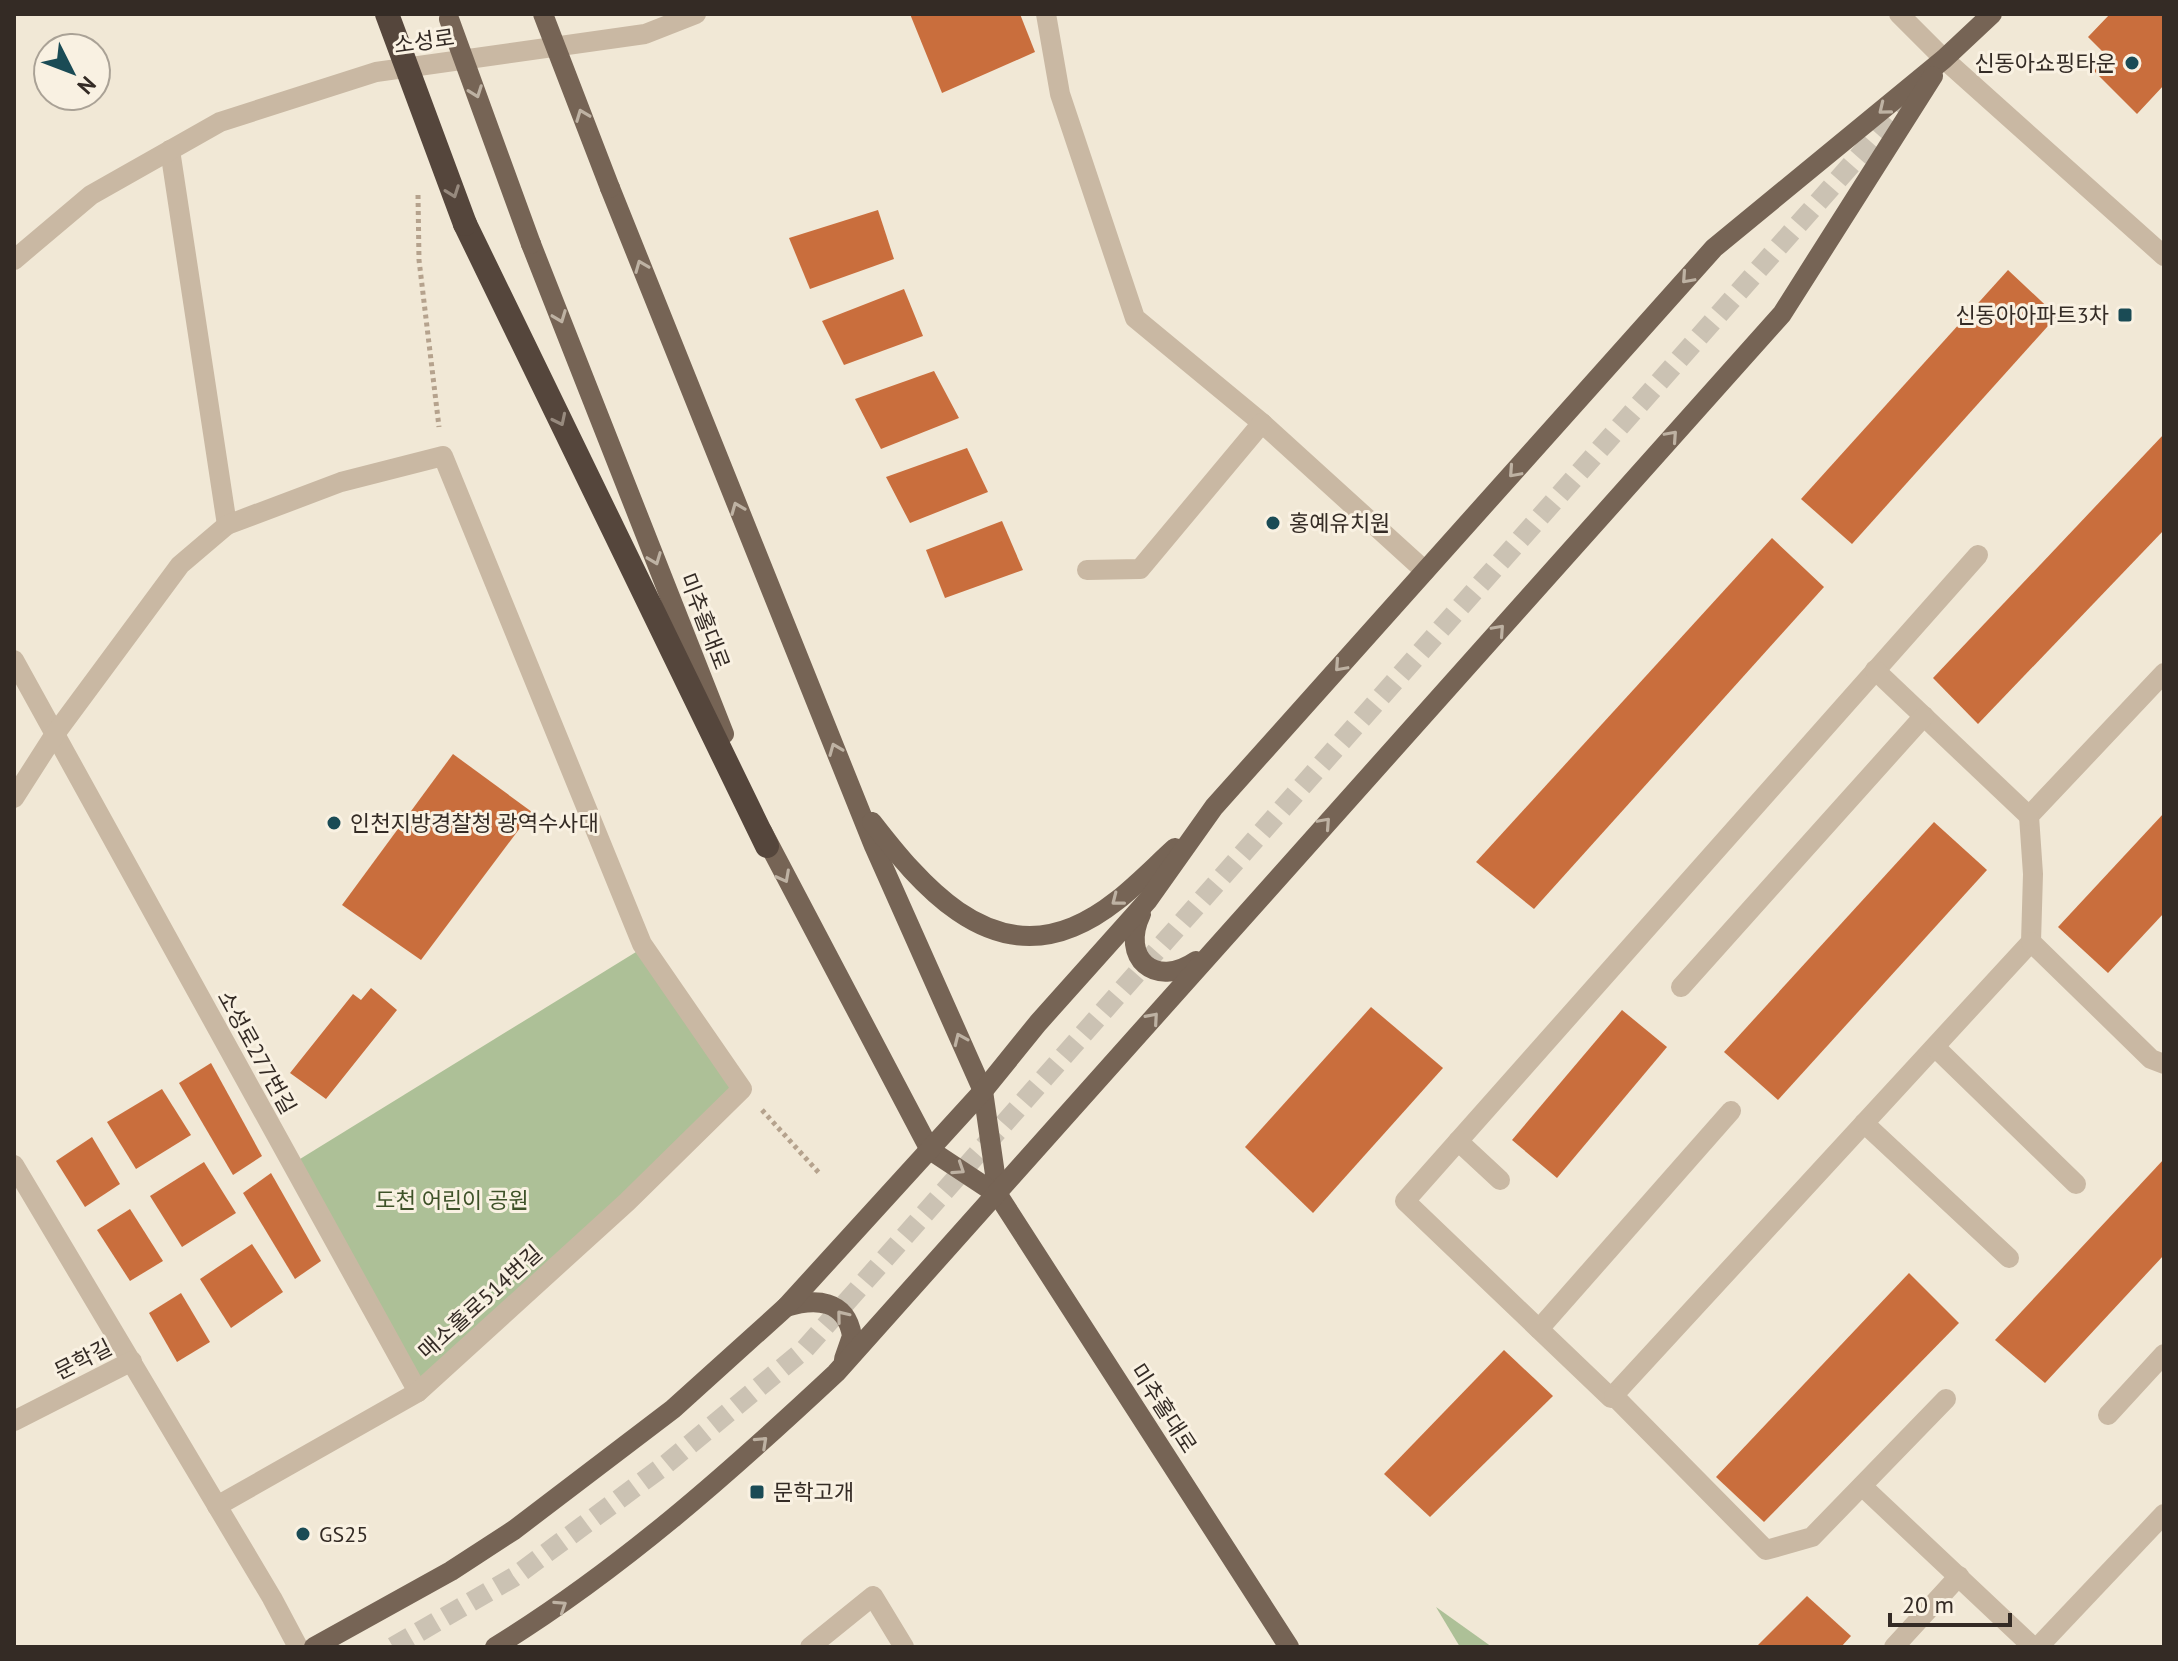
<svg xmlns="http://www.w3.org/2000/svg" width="2178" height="1661" font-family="'PT Sans','Noto Sans KR',sans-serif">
<rect width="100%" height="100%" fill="#f1e8d6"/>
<g fill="#adc097">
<polygon points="636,952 736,1088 419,1388 300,1159"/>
<polygon points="1436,1607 1492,1647 1460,1647"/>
</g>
<g fill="#c96e3d">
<polygon points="910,14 1020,14 1035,52 942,93"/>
<polygon points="2110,14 2164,14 2164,85 2137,114 2094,71 2107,56 2088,37"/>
<polygon points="878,210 894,259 810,289 789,238"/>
<polygon points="2008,270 2057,316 1852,544 1801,499"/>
<polygon points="904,289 923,336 844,365 822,321"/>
<polygon points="934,371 959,418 881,449 855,399"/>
<polygon points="2164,434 2164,530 1978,724 1933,678"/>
<polygon points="967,448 988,492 910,523 886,477"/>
<polygon points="1002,521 1023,570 945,598 926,550"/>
<polygon points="1772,538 1824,587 1534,909 1476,862"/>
<polygon points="453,754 532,812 421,960 342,905"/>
<polygon points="2164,813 2164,913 2108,973 2058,927"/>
<polygon points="1934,822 1987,870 1778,1100 1724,1052"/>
<polygon points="371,988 397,1010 326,1099 290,1073 353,994 361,1000"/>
<polygon points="1371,1007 1443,1068 1313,1213 1245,1147"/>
<polygon points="1622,1010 1667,1047 1557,1178 1512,1140"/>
<polygon points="211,1063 262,1156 233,1175 179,1083"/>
<polygon points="162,1089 191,1135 136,1169 107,1122"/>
<polygon points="92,1137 120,1184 85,1207 56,1161"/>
<polygon points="2164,1159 2164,1255 2045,1383 1995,1340"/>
<polygon points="204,1162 236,1213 182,1247 150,1196"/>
<polygon points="271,1173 321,1261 295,1279 243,1193"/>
<polygon points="130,1209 163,1261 130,1281 97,1230"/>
<polygon points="252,1244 283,1292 231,1328 200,1279"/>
<polygon points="1909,1273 1959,1323 1764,1522 1716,1477"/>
<polygon points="181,1293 210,1342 177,1362 149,1313"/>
<polygon points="1504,1350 1553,1396 1430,1517 1384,1474"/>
<polygon points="1807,1596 1851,1636 1841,1647 1756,1647"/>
</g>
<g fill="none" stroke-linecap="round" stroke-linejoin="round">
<polyline stroke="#cbc2b3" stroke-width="20" stroke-dasharray="20 10" stroke-linecap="butt" points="393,1647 514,1577 665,1465 805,1349 1918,89"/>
<g stroke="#b5a28d" stroke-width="5" stroke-dasharray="4 4" stroke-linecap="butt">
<polyline points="418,195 419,260 439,427"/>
<polyline points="762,1110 820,1174"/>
</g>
<g stroke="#c9b8a3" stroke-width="20">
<polyline points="1046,14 1060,94 1135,318 1262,423 1425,571"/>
<polyline points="1899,14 1944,59 2164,256"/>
<polyline points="170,150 227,525"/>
<polyline points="14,260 91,195 220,122 376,72 645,34 696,14"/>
<polyline points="1978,555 1405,1201 1611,1398 2031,942 2033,874 2029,816 2164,673"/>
<polyline points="1087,570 1140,569 1262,423"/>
<polyline points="14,660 418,1392"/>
<polyline points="1875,670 2029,816"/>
<polyline points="14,798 55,734 180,565 227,525 341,482 443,456 642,944 742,1089 627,1202 418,1392 217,1506"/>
<polyline points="2031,942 2151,1059 2164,1064"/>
<polyline points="1681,987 1924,716"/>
<polyline points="1935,1047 2076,1184"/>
<polyline points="1864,1123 2009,1258"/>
<polyline points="1458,1141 1500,1180"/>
<polyline points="14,1165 272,1598 298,1647"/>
<polyline points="1539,1329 1731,1111"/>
<polyline points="1614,1396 1766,1550 1812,1537 1946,1399"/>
<polyline points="2108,1415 2164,1354"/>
<polyline points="14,1421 132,1361"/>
<polyline points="1862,1486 2033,1647"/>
<polyline points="810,1647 873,1596 904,1647"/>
<polyline points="1894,1647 1959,1576"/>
<polyline points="2038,1647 2164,1514"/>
</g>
<g stroke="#766455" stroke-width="20">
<polyline points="610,188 874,846 983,1091 998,1195"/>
<polyline points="531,244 724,734"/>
<path d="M872,822C920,884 986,963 1073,927C1113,911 1144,876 1175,848"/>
<polyline points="762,831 930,1150 998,1195 1289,1647"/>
<path d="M1141,914C1120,958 1155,989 1196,961"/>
<path d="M786,1307C815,1298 846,1299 852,1336L844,1359"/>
<polyline points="314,1647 451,1571 514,1530 673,1409 786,1307 983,1091 1038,1023 1148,900 1214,807 1714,248 1944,59 1992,14"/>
<path d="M495,1647C620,1570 729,1473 836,1373L1782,314L1933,76"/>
</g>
<polyline stroke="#55463c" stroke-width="24" points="465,224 767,846"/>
<g stroke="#766455" stroke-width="20">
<polyline points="543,14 610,188"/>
<polyline points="449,19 531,244"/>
</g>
<polyline stroke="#55463c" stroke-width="24" points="387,14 465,224"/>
</g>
<defs><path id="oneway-chevron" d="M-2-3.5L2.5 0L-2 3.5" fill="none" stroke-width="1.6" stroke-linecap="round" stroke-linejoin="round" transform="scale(2)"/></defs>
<g stroke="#beb2a3">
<use href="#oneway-chevron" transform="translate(476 92) rotate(70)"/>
<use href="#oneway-chevron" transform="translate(1884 109) rotate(141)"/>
<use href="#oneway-chevron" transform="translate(582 115) rotate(-111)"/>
<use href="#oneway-chevron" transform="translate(641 266) rotate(-112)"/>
<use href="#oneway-chevron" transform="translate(1687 278) rotate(132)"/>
<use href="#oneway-chevron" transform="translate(560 317) rotate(69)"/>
<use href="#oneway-chevron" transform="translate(1672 436) rotate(-48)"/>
<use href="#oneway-chevron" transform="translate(1514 472) rotate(132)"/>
<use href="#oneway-chevron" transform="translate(737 508) rotate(-112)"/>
<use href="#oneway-chevron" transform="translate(655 559) rotate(69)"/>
<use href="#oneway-chevron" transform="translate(1499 630) rotate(-48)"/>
<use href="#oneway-chevron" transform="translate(1340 666) rotate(132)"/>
<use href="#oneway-chevron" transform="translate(835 749) rotate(-112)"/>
<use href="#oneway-chevron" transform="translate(1325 823) rotate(-48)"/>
<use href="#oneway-chevron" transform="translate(784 877) rotate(62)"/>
<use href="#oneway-chevron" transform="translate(1117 900) rotate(142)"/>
<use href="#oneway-chevron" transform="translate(1153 1018) rotate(-49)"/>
<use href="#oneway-chevron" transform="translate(960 1039) rotate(-114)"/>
<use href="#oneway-chevron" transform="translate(959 1169) rotate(33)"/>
<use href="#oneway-chevron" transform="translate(842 1316) rotate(-129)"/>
<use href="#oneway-chevron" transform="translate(762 1442) rotate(-43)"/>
<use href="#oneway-chevron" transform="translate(561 1606) rotate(-33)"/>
</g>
<g stroke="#978a7e">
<use href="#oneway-chevron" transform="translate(453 192) rotate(70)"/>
<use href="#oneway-chevron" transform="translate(560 420) rotate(64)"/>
</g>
<g fill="#1a4b55" stroke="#f9f1e2" stroke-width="3">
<circle cx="2132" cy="63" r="8"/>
<rect x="2117" y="307" width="16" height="16" rx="4"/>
<circle cx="1273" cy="523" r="8"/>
<circle cx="334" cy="823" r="8"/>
<rect x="749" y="1484" width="16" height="16" rx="4"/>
<circle cx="303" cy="1534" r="8"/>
</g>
<g text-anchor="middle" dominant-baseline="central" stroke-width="6" stroke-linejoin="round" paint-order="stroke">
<g font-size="22" fill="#342b25" stroke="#f9f1e2">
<text transform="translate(424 41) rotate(-8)">소성로</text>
<text transform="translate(705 621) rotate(69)">미추홀대로</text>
<text transform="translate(257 1052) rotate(61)">소성로277번길</text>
<text transform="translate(480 1302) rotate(-42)">매소홀로514번길</text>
<text transform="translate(83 1359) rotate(-27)">문학길</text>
<text transform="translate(1164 1408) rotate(57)">미추홀대로</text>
</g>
<g font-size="22" fill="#342b25" stroke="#f9f1e2" text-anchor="start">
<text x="2116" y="63" text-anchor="end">신동아쇼핑타운</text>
<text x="2109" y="315" text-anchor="end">신동아아파트3차</text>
<text x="1289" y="523">홍예유치원</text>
<text x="350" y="823">인천지방경찰청 광역수사대</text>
<text x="773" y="1492">문학고개</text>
<text x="319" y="1534">GS25</text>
</g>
<g font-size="22" fill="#3e5228" stroke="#f9f1e2">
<text x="452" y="1200">도천 어린이 공원</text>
</g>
</g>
<rect width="2178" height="1661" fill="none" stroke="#342b25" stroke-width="32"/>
<g transform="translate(72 72) rotate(132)"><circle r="38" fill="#f9f1e2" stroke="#aaa296" stroke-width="2"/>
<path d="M0-6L14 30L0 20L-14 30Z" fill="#1a4b55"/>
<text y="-12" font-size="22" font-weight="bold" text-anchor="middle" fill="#342b25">N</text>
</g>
<path d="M1890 1613v12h120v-12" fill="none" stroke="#342b25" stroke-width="4"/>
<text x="1902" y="1613" font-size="24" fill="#342b25" stroke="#f9f1e2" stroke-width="6" paint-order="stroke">20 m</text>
</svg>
